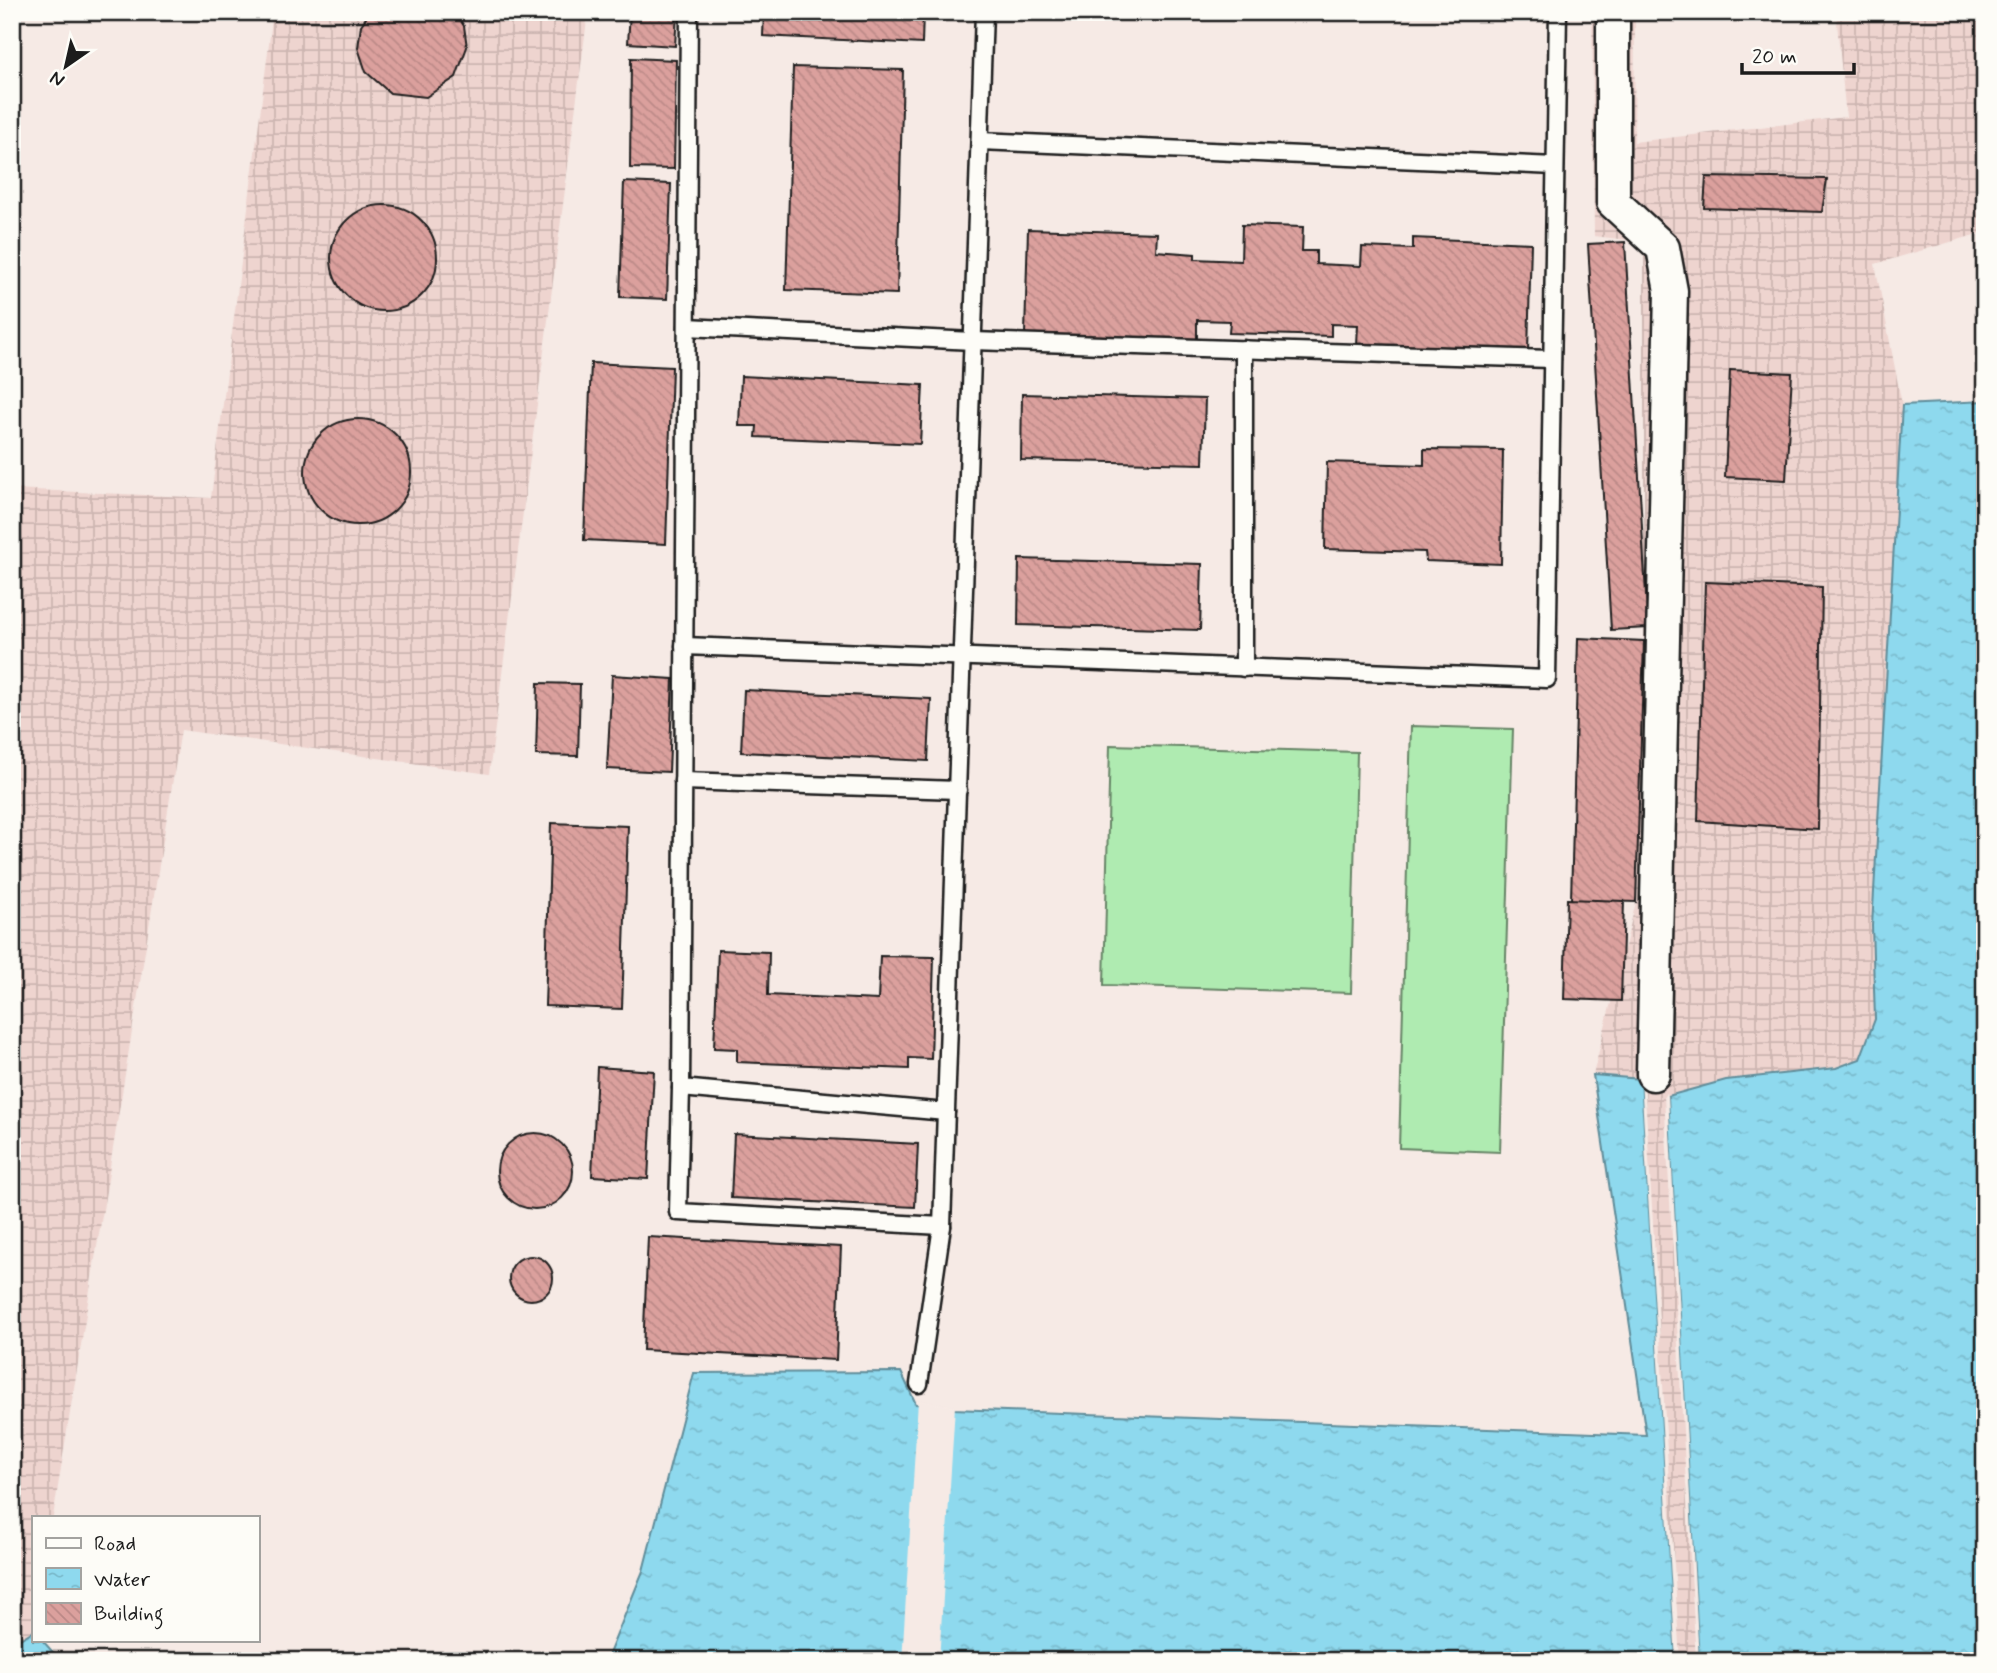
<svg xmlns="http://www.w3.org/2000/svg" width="1997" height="1673" font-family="Mynerve,sans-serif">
<defs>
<pattern id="industrial-grid" width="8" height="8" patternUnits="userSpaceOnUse" patternTransform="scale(1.75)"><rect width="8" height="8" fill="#eed4cf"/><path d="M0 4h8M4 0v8" fill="none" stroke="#ccb5b1"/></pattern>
<pattern id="water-ripples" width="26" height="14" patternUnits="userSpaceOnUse" patternTransform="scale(1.75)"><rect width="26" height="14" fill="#8ed9ee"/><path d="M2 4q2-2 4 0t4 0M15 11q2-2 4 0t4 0" fill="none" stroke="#7abacc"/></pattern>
<pattern id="building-back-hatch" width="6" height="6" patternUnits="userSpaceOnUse" patternTransform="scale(1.75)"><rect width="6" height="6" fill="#dba09d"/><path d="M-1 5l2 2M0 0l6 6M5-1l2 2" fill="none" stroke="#bb8987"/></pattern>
</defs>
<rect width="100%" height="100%" fill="#f6eae5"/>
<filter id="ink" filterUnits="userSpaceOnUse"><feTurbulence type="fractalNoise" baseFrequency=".0143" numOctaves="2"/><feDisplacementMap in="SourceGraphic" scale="14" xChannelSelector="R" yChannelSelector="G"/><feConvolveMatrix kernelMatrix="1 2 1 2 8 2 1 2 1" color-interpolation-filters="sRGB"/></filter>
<g filter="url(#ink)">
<g fill="url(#industrial-grid)">
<polygon points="273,12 588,12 489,774 181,730 53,1517 33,1517 33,1631 12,1644 12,489 211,498"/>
<polygon points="1592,12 1635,12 1634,142 1846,117 1836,12 1985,12 1985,232 1875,264 1902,405 1873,926 1875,1019 1860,1059 1837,1068 1726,1080 1668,1096 1699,1661 1676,1661 1641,1079 1593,1075 1636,902 1644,641 1644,242 1594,236"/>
</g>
<g fill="#afebb1" stroke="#668466" stroke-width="2">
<polygon points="1411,726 1513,729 1500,1152 1399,1148"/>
<polygon points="1110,745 1357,752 1351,993 1104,985"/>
</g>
<g fill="url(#water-ripples)" stroke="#608d9a" stroke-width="2">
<polygon points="1985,401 1985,1661 1699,1661 1668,1096 1726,1080 1836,1068 1860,1059 1875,1019 1872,926 1902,405"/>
<polygon points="1593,1075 1641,1079 1676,1661 606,1661 643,1571 694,1373 901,1372 916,1404 953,1409 1646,1435"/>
<polygon points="33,1631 33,1640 42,1640 61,1661 12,1661 12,1644"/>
</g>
<g fill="#f6eae5">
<polygon points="1644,1077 1680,1661 1676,1661 1641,1079"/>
<polygon points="1667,1093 1668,1096 1699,1661 1696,1661 1664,1096"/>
<polygon points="918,1400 955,1406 939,1661 902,1661"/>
</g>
<g fill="url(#building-back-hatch)" stroke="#1c1c1c" stroke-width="2">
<polygon points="370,12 455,12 464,26 467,47 456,77 426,97 390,93 366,72 358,48 361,25"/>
<polygon points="630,12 677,12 675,46 628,43"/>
<polygon points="764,12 923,12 922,44 763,36"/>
<polygon points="631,58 676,60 674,169 630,168"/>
<polygon points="793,67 903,70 897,294 786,290"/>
<polygon points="1706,177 1827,179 1822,212 1704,208"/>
<polygon points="624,182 671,184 667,299 620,297"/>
<circle cx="384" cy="258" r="53"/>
<polygon points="1242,225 1303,227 1302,251 1316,251 1316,264 1361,266 1362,247 1413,249 1413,238 1531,243 1528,351 1357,344 1358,325 1331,324 1331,336 1229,333 1230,321 1197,320 1197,341 1025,334 1028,229 1157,233 1156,251 1195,254 1195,259 1241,261"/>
<polygon points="1625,242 1648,628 1611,630 1588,244"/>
<polygon points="591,363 672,367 666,544 584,540"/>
<polygon points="1730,370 1792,373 1786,480 1725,477"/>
<polygon points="741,376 923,385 920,444 756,437 757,426 739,426"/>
<polygon points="1022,394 1205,399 1203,464 1021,460"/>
<circle cx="358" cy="472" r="53"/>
<polygon points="1424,449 1503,450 1501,564 1426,561 1425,552 1325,549 1327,462 1424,465"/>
<polygon points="1019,559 1202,564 1200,630 1018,625"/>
<polygon points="1705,582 1822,587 1818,829 1698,821"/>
<polygon points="1578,638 1644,641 1636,902 1571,900"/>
<polygon points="612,675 673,679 669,772 607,769"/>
<polygon points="538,683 580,684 578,756 536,755"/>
<polygon points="744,690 931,699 928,761 741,752"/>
<polygon points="551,823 628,826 622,1009 545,1006"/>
<polygon points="1567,899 1624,901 1621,1001 1564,999"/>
<polygon points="718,950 769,952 768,995 878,1000 880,956 934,957 931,1059 909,1058 909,1069 737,1062 737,1049 714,1048"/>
<polygon points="597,1067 654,1071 648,1179 592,1176"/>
<circle cx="535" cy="1171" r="38"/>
<polygon points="734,1134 918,1144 915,1207 731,1198"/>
<polygon points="648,1237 841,1247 836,1360 643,1350"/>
<circle cx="531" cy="1278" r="22"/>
</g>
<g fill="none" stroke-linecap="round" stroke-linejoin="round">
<defs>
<g id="lane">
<polyline points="689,12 681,1088 946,1112"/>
<polyline points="980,141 1555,166"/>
<polyline points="687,327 973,341 1552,359"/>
<polyline points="1244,349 1244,668"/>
<polyline points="684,646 1547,679 1558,12"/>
<polyline points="683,781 958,790"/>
<polyline points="681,1088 678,1212 942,1226"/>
<polyline points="919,1384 942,1226 984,12"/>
</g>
<polyline id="street" points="1613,12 1613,202 1663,248 1671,291 1653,1074"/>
</defs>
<use href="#lane" stroke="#1c1c1c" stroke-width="21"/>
<use href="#street" stroke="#1c1c1c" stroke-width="37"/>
<use href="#lane" stroke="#fdfcf7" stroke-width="16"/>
<use href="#street" stroke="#fdfcf7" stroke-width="32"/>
</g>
</g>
<rect width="1997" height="1673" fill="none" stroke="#fdfcf7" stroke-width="42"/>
<rect x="21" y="21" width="1955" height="1631" fill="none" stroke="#1c1c1c" stroke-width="2.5" filter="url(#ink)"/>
<rect x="32" y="1516" width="228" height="126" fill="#fdfcf7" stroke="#a3a29f" stroke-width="2"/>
<rect x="46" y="1538" width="35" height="10" fill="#fdfcf7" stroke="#a3a29f" stroke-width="2"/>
<text x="94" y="1550" font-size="21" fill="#1c1c1c">Road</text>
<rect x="46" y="1568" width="35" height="21" fill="url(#water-ripples)" stroke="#a3a29f" stroke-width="2"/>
<text x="94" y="1586" font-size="21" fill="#1c1c1c">Water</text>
<rect x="46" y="1603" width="35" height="21" fill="url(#building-back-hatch)" stroke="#a3a29f" stroke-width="2"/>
<text x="94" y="1620" font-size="21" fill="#1c1c1c">Building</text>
<g transform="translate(66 66) rotate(214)" stroke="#fdfcf7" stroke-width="5" paint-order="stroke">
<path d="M0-5L12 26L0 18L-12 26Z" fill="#1c1c1c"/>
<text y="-10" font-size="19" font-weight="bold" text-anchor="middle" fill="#1c1c1c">N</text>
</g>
<path d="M1742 63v10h112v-10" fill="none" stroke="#1c1c1c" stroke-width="3.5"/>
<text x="1752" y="63" font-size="21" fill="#1c1c1c" stroke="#fdfcf7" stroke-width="5" paint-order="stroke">20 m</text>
</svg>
